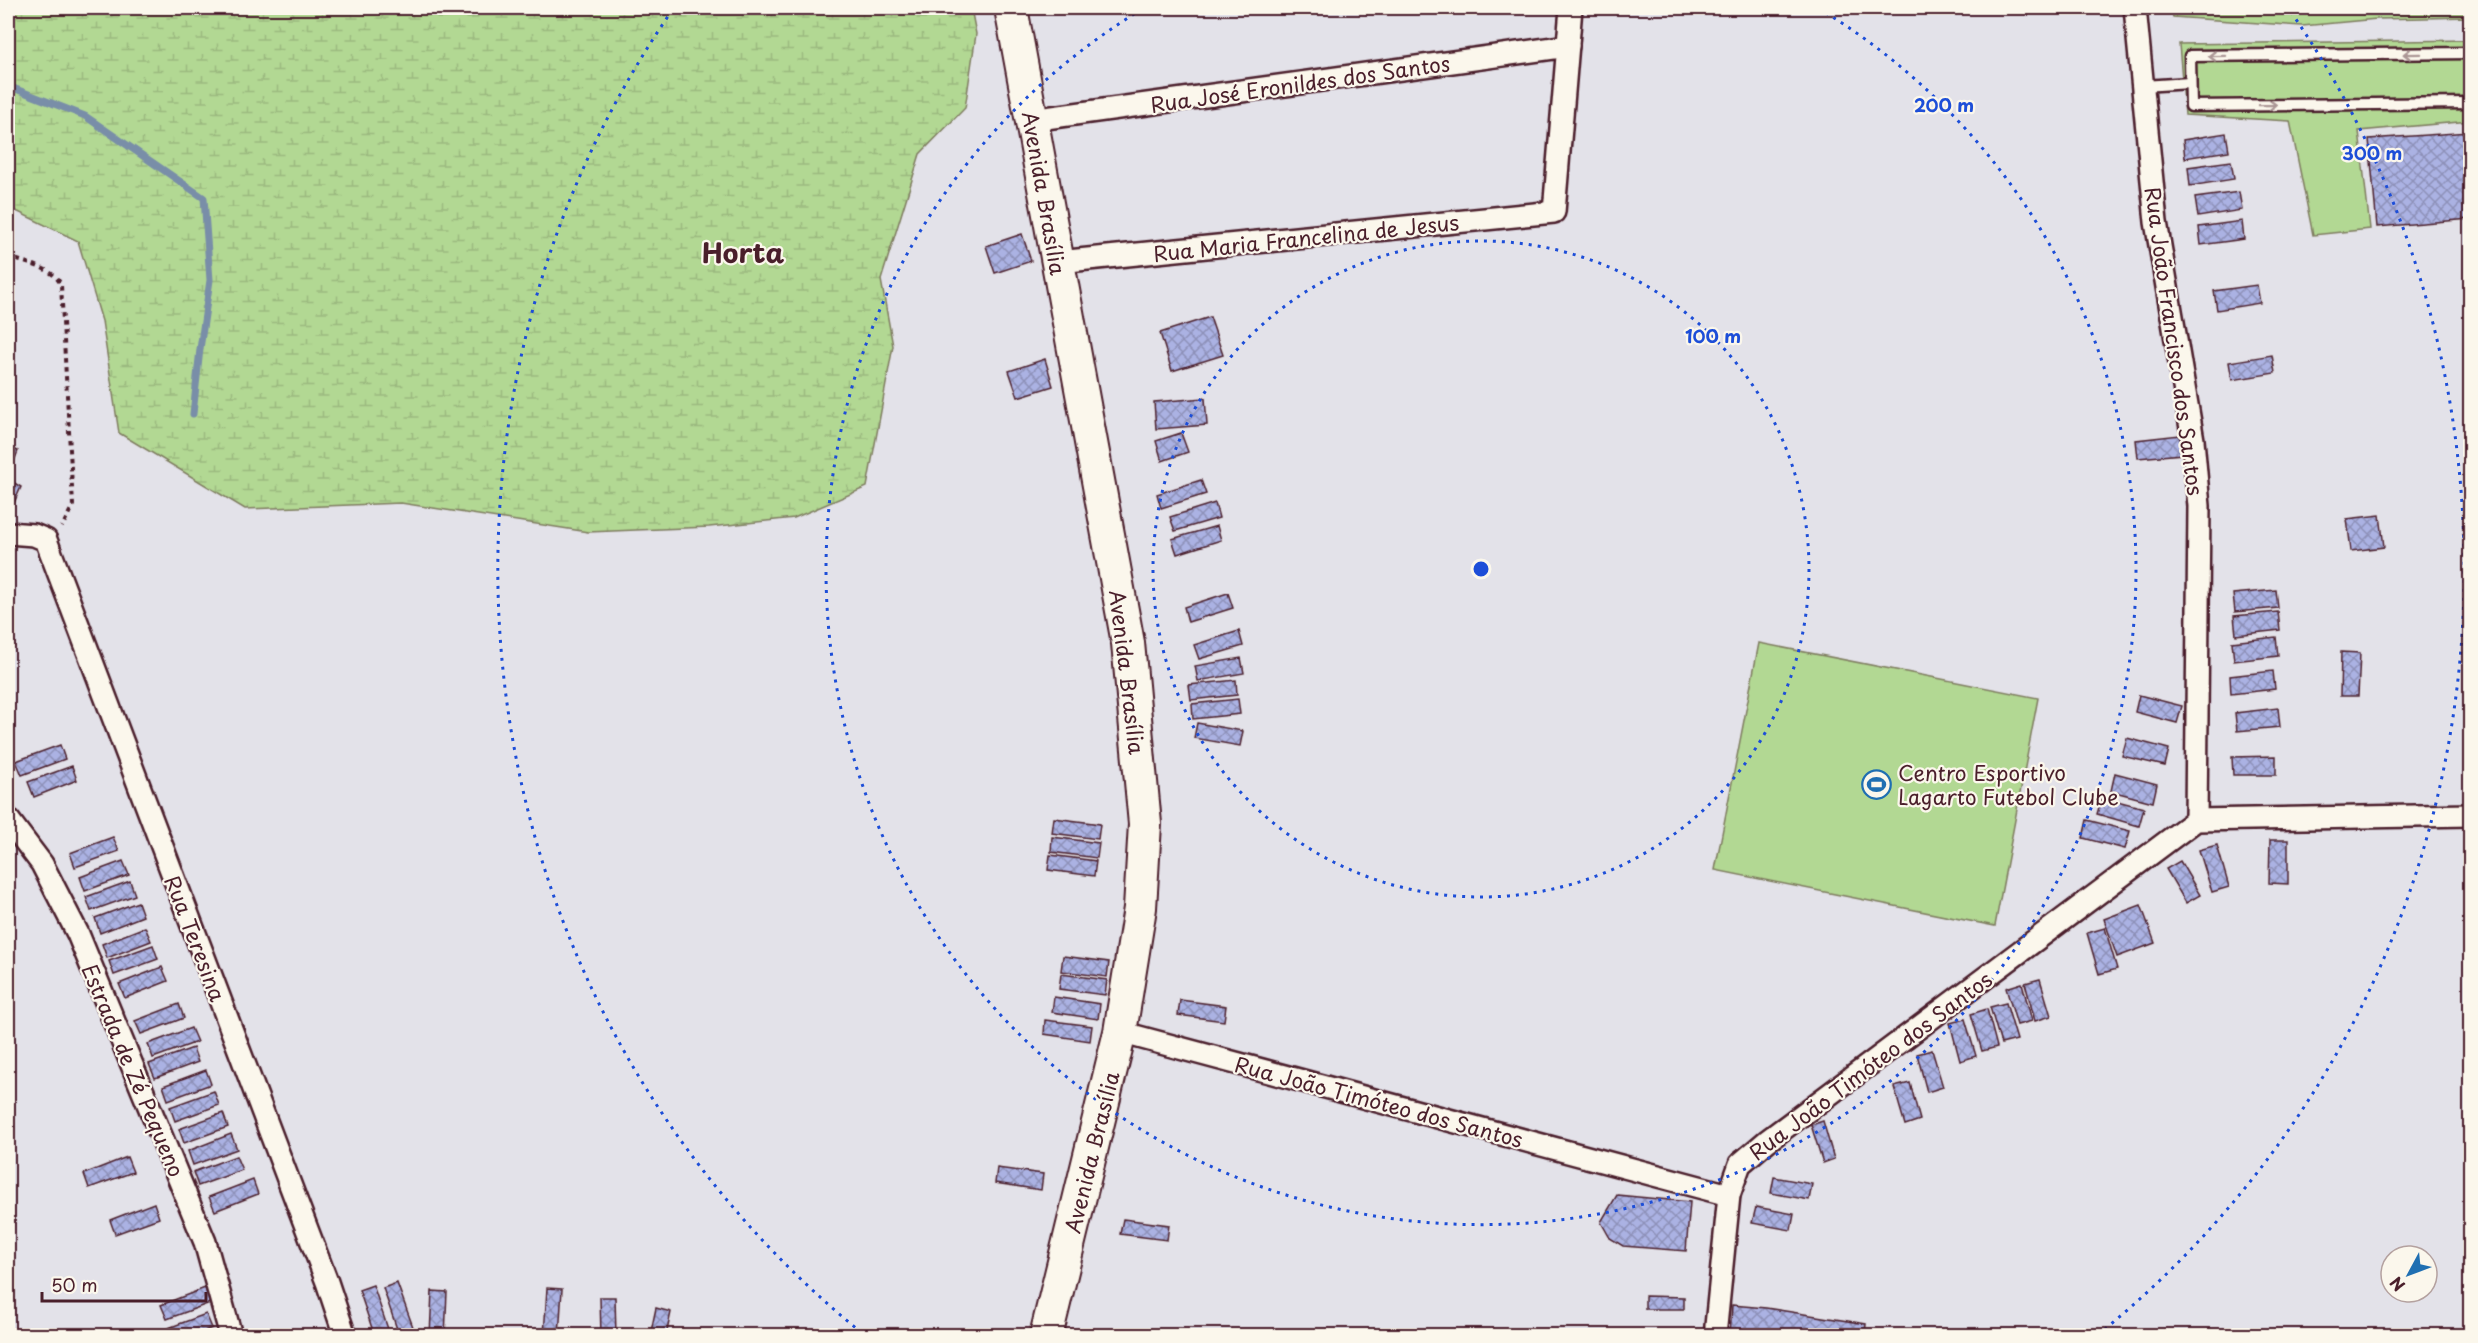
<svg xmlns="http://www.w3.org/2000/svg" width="2478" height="1343" font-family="'Playpen Sans',sans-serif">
<defs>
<pattern id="wetland-marsh" width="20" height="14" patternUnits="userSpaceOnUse" patternTransform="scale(1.5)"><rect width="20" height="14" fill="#b2d893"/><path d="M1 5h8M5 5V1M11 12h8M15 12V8" fill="none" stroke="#9bb97f"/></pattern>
<pattern id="building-cross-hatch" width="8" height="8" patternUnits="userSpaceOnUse" patternTransform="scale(1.5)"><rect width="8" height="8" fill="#abb2e3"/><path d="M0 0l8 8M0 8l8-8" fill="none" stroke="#8d90b8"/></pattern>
</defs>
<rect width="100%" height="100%" fill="#e3e2e9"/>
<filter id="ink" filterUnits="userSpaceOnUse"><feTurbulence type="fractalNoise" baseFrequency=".0167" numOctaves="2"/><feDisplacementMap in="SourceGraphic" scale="12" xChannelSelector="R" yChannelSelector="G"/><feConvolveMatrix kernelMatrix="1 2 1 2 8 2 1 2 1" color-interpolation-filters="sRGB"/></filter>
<g filter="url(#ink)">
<g fill="#b2d893" stroke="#7e7c5f" stroke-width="1.5">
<polygon points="2171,8 2470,8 2470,17 2377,19 2302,26 2173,17"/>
<polygon points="2470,40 2470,121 2359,131 2370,229 2313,235 2290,121 2185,115 2179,44"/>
<polygon points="1759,643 2038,698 1995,926 1715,870"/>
</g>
<polygon fill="url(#wetland-marsh)" stroke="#7e7c5f" stroke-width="1.5" points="8,8 971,8 976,34 965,108 920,154 881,280 893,346 867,487 794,518 709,527 588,532 401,503 245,509 119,433 102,321 78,241 8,207"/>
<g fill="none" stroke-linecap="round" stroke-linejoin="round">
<polyline stroke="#798ea8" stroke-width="7" points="8,86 85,116 204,198 210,280 200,349 193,414"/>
</g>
<g fill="url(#building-cross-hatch)" stroke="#4a1f2b" stroke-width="1.5">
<polygon points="2470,132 2470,219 2377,227 2369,139"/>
<polygon points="2226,133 2229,151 2185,158 2183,140"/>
<polygon points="2231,161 2234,179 2190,186 2188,167"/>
<polygon points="2239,192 2242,210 2198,217 2195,198"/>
<polygon points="2242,221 2244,239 2201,245 2199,227"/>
<polygon points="1022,234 1031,261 995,273 986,246"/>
<polygon points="2257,285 2260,303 2217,310 2214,291"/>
<polygon points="1210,317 1223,355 1172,371 1160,333"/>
<polygon points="2272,355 2275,373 2232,380 2229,362"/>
<polygon points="1045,359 1053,386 1018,397 1009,371"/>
<polygon points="1205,398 1207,425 1156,429 1154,402"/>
<polygon points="1181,433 1188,452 1162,461 1156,441"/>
<polygon points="2180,435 2182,454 2138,458 2136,440"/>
<polygon points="8,447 18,451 8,477"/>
<polygon points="8,479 21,487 12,507 8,506"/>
<polygon points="1201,480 1206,494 1161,508 1157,494"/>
<polygon points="1215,503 1219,518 1175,531 1170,517"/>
<polygon points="2380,515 2384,547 2351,551 2347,519"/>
<polygon points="1217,526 1221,540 1177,554 1172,539"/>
<polygon points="2276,590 2278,608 2235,612 2233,594"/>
<polygon points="1228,593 1233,608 1188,622 1184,607"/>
<polygon points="2278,612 2280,630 2236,635 2234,616"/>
<polygon points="1239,631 1243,646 1199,659 1194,645"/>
<polygon points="2276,637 2278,656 2234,661 2232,642"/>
<polygon points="2341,652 2360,653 2358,696 2340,696"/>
<polygon points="1241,658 1244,673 1198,681 1195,666"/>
<polygon points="2273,671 2275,689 2231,694 2230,676"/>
<polygon points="1236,680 1237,695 1191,700 1189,685"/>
<polygon points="2139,695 2182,706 2177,723 2135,712"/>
<polygon points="1238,699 1240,714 1193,719 1192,704"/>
<polygon points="2278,708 2280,727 2237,731 2235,713"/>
<polygon points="1197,723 1243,731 1240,746 1194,738"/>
<polygon points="2127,738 2169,749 2165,766 2122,756"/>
<polygon points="60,745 65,759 22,775 16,761"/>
<polygon points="2276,756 2276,775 2233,775 2232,757"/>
<polygon points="72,766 77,780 34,797 28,782"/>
<polygon points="2115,773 2157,784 2153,802 2111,791"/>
<polygon points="2102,797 2144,808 2139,826 2097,814"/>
<polygon points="1054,818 1100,824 1098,839 1052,833"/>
<polygon points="2087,820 2130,831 2125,849 2083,838"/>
<polygon points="113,837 119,851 75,867 70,853"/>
<polygon points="1052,837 1099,843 1097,858 1051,852"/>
<polygon points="2270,840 2288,840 2288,884 2269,883"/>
<polygon points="2217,845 2229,887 2212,892 2199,850"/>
<polygon points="1050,855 1096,861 1094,876 1048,870"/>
<polygon points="123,861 129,875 85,891 80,877"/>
<polygon points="2180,861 2200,895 2186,903 2166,869"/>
<polygon points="130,881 135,895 91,911 86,897"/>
<polygon points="138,902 143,916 100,933 95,918"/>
<polygon points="2141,905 2155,943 2117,957 2104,919"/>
<polygon points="145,927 151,941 107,958 102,944"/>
<polygon points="2105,928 2117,969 2099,974 2087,933"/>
<polygon points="153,945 158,959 114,975 109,961"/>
<polygon points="1063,956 1109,962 1107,977 1061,971"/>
<polygon points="162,967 168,981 125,998 119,984"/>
<polygon points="1061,974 1107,980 1105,995 1059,989"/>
<polygon points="2040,979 2051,1016 2035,1021 2025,983"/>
<polygon points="2022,983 2032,1021 2017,1025 2006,988"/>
<polygon points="1054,997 1100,1004 1098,1019 1052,1012"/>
<polygon points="1180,1000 1226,1006 1224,1021 1178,1015"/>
<polygon points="2006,1003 2017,1040 2001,1044 1990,1007"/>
<polygon points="179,1004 184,1018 141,1034 135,1021"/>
<polygon points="1987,1009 1997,1047 1982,1051 1971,1014"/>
<polygon points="1965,1019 1976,1056 1960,1061 1950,1023"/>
<polygon points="1045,1020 1092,1026 1090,1041 1044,1034"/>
<polygon points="191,1028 197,1042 153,1058 148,1044"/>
<polygon points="193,1048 198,1062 155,1078 149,1064"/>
<polygon points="1932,1050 1943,1087 1927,1092 1917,1054"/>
<polygon points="206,1070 211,1084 168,1100 163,1086"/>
<polygon points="1910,1083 1920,1120 1905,1125 1894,1087"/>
<polygon points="214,1091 219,1105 175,1121 170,1107"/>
<polygon points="223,1113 228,1127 184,1143 179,1129"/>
<polygon points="1823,1121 1834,1159 1823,1163 1811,1125"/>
<polygon points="231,1134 237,1149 193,1165 188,1151"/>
<polygon points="236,1156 242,1170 198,1186 193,1172"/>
<polygon points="127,1157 133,1172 89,1188 84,1174"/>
<polygon points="997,1168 1043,1174 1041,1190 995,1183"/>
<polygon points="1774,1177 1812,1184 1809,1200 1771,1193"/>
<polygon points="253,1180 258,1194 215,1211 209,1197"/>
<polygon points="1617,1195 1690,1202 1686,1251 1623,1246 1610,1238 1601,1222"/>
<polygon points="154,1203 159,1218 115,1234 110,1220"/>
<polygon points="1756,1207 1794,1214 1791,1230 1752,1223"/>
<polygon points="1123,1219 1169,1225 1167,1240 1120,1234"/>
<polygon points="397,1283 413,1327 398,1332 383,1288"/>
<polygon points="373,1285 388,1329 374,1334 359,1290"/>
<polygon points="205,1288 210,1303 167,1319 161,1305"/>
<polygon points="547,1288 562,1289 559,1336 544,1335"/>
<polygon points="432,1291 447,1292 445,1336 430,1336"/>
<polygon points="1645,1296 1684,1297 1684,1309 1645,1309"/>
<polygon points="600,1297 615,1297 616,1336 601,1336"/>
<polygon points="1732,1305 1766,1308 1866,1324 1865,1336 1730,1336"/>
<polygon points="656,1308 671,1312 666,1336 650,1336"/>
<polygon points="206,1314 212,1328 191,1336 165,1336 163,1330"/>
</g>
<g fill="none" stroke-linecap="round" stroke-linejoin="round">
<defs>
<g id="service">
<polyline points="2470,53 2190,56 2191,106 2470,103"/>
<polyline points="2143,86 2190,83"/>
</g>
<g id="minor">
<polyline points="2135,8 2156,222 2193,440 2199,506 2196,820"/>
<polyline points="1031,120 1568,46"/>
<polyline points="1058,262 1554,212 1571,8"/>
<polyline points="8,533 34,535 46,540 327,1282 345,1336"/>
<polyline points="8,819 42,864 78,934 205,1242 231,1336"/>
<polyline points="1120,1032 1729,1195"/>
<polyline points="1715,1336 1729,1195 1740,1164 1767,1141 2196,820 2470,815"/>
</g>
<polyline id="secondary" points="1011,8 1128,643 1145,824 1140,908 1120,1032 1046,1336"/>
</defs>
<use href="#service" stroke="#4a1f2b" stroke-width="15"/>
<use href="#minor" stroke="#4a1f2b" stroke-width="26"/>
<use href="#secondary" stroke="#4a1f2b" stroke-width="36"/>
<path stroke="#4a1f2b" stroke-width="4" stroke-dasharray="4.5 4.5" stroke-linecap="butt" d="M8,257C24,263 54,267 61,285L73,505L62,527"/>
<use href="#service" stroke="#fbf7ec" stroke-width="10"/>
<use href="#minor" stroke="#fbf7ec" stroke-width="21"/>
<use href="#secondary" stroke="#fbf7ec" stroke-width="32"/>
</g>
<defs><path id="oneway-shaft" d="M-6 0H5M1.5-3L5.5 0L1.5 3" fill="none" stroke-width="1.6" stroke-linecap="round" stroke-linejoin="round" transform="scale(1.5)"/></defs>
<g stroke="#ab9695">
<use href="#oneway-shaft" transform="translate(2412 54) rotate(179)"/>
<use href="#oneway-shaft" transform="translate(2217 56) rotate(179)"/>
<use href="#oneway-shaft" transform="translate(2268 105) rotate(-1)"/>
</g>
</g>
<g fill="none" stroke="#1d4ed8" stroke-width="3" stroke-dasharray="3 6">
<circle cx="1481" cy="569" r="328"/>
<path d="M1818 8A655 655 0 1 1 1144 8"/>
<path d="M862 1333A983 983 0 0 1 671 12M2291 12A983 983 0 0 1 2100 1333"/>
</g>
<defs>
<symbol id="stadium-ring" viewBox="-11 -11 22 22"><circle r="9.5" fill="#fbf7ec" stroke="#1f6fb2" stroke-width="1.5"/><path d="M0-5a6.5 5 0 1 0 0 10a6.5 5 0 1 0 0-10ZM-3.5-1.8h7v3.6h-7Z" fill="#1f6fb2"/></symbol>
</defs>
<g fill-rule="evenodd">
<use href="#stadium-ring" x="1860" y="768" width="33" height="33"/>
</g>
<g text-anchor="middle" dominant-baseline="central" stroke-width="4.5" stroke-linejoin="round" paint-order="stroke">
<g font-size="21" fill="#4a1f2b" stroke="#fbf7ec">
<text transform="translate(1300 83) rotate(-8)">Rua José Eronildes dos Santos</text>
<text transform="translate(1045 193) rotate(80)">Avenida Brasília</text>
<text transform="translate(1306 237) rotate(-6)">Rua Maria Francelina de Jesus</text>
<text transform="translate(2175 341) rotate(82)">Rua João Francisco dos Santos</text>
<text transform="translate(1128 672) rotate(83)">Avenida Brasília</text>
<text transform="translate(196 938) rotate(69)">Rua Teresina</text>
<text transform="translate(1870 1065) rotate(-37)">Rua João Timóteo dos Santos</text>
<text transform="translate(134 1070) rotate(67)">Estrada de Zé Pequeno</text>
<text transform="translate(1379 1101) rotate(15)">Rua João Timóteo dos Santos</text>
<text transform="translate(1091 1152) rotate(-76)">Avenida Brasília</text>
</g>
<g font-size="21" fill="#4a1f2b" stroke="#fbf7ec" text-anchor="start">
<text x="1898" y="772">Centro Esportivo<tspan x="1898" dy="24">Lagarto Futebol Clube</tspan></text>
</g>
<g font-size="27" font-weight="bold" fill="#4a1f2b" stroke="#fbf7ec">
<text x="743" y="251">Horta</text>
</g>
</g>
<circle cx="1481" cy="569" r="9" fill="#1d4ed8" stroke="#fbf7ec" stroke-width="3"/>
<g font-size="18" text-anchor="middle" font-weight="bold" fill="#1d4ed8" stroke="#fbf7ec" stroke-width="4.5" stroke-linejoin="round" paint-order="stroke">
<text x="1944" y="112">200 m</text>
<text x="2372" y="160">300 m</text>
<text x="1713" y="343">100 m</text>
</g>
<rect width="2478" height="1343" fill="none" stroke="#fbf7ec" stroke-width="30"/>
<rect x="15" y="15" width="2448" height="1313" fill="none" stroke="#4a1f2b" stroke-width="2" filter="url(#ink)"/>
<g transform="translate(2409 1274) rotate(229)"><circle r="28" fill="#fbf7ec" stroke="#b4a19f" stroke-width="1.5"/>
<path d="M0-4.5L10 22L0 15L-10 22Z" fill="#1f6fb2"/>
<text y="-9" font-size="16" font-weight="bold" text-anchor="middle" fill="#4a1f2b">N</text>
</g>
<path d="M42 1292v9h164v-9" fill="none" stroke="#4a1f2b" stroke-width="3"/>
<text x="51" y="1292" font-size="18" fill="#4a1f2b" stroke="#fbf7ec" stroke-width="4.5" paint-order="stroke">50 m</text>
</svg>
